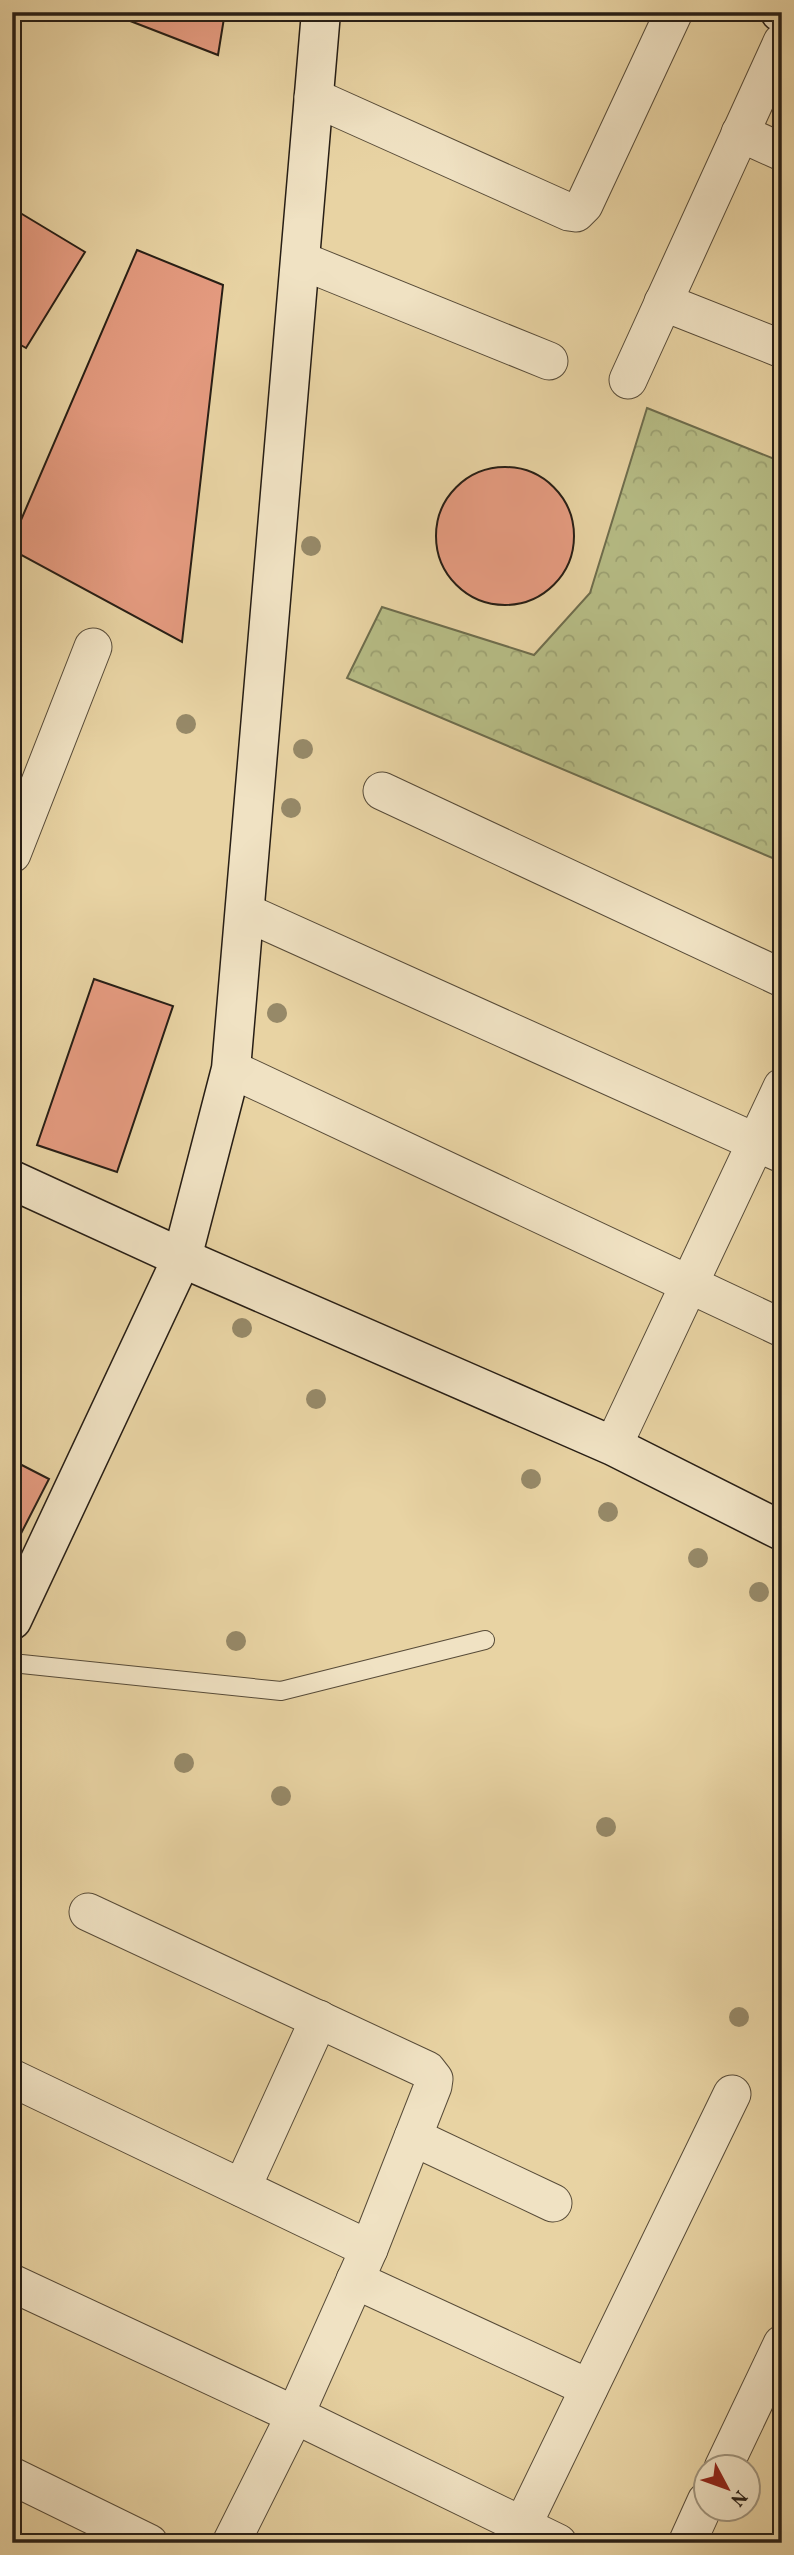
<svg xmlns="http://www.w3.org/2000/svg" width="794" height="2555" font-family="Vollkorn,serif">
<defs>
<pattern id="forest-crowns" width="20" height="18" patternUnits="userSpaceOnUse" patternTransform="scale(1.75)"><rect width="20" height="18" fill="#b6bc85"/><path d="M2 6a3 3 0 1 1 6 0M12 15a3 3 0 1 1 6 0" fill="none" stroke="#9ca172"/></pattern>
</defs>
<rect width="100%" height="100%" fill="#e8d3a3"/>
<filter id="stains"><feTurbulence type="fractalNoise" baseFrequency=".00286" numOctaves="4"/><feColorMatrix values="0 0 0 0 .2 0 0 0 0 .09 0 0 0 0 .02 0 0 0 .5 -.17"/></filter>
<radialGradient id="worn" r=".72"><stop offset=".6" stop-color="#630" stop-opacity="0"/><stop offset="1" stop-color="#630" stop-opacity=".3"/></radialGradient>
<polygon fill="url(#forest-crowns)" stroke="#6e6d4d" stroke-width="2" points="647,408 782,462 782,862 347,678 382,607 534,655 590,593"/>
<g fill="#e59b80" stroke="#271e15" stroke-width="2">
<polygon points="107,12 225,12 218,55"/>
<polygon points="12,208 85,252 26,348 12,340"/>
<polygon points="137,250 223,285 182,642 12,550 12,541"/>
<circle cx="505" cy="536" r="69"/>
<polygon points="94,979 173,1006 117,1172 37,1145"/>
<polygon points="12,1460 49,1479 12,1551"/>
</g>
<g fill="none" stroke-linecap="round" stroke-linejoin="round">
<defs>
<polyline id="lane" points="12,1663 281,1691 485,1640"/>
<g id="street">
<polyline points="313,97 569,212 576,213 584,205 674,12"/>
<polyline points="740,133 782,152"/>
<polyline points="300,260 549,361"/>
<polyline points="663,302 782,349"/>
<polyline points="628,380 782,42"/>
<polyline points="382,791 782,978"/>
<polyline points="12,854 93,647"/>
<polyline points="245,912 782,1154"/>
<polyline points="231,1069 782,1328"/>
<polyline points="613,1446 782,1087"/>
<polyline points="88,1912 427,2070 434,2079 433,2086 369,2249 295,2415 231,2543"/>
<polyline points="12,2078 369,2249"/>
<polyline points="413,2137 553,2203"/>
<polyline points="242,2188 319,2019"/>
<polyline points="355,2280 589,2388"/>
<polyline points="12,2283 295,2415 558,2543"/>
<polyline points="723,2468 782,2344"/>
<polyline points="12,2476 149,2543"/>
<polyline points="514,2543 732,2094"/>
<polyline points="687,2543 706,2501"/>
</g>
<g id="secondary">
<polyline points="780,12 782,13"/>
<polyline points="12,1180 182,1258 613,1446 782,1531"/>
<polyline points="12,1620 182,1258 231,1069 321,12"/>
</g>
</defs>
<use href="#lane" stroke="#574b38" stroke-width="20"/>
<use href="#street" stroke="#574b38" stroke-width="39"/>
<use href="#secondary" stroke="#271e15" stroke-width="41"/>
<use href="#lane" stroke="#f0e2c3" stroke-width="18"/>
<use href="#street" stroke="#f0e2c3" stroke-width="37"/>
<use href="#secondary" stroke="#f0e2c3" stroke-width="38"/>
</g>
<g fill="#968968">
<circle cx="311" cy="546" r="10"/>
<circle cx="186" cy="724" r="10"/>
<circle cx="303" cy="749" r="10"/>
<circle cx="291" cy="808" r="10"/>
<circle cx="277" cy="1013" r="10"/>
<circle cx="242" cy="1328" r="10"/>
<circle cx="316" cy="1399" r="10"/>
<circle cx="531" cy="1479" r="10"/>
<circle cx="608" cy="1512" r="10"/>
<circle cx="698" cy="1558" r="10"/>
<circle cx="759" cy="1592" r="10"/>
<circle cx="236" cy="1641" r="10"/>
<circle cx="184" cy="1763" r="10"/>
<circle cx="281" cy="1796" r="10"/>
<circle cx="606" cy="1827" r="10"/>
<circle cx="739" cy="2017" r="10"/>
</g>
<rect width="794" height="2555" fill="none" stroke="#e8d3a3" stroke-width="42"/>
<rect x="14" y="14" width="766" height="2527" fill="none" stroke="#271e15" stroke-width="3.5"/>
<rect x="21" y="21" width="752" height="2513" fill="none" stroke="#271e15" stroke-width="2"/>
<g transform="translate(727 2488) rotate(131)"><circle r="33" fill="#f0e2c3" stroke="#a0947d" stroke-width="2"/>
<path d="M0-5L12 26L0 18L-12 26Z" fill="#8f2418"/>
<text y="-10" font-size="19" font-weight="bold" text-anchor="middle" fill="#271e15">N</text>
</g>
<rect width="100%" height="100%" filter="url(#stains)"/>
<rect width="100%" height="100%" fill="url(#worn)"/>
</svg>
